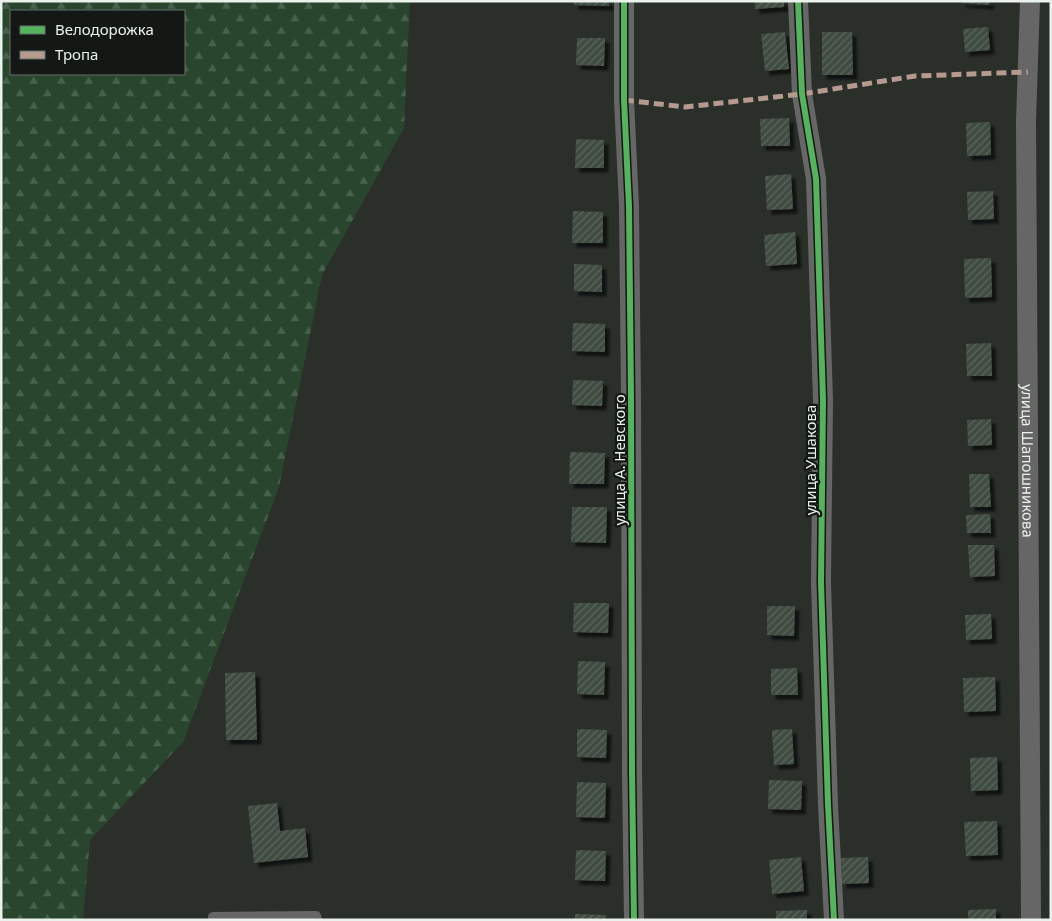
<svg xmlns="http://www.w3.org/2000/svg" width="1052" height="921" font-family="'Noto Sans',sans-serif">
<defs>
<pattern id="forest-firs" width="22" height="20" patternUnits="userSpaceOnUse" patternTransform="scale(1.25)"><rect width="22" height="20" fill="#29452d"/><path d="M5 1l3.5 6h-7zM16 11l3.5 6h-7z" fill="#48604c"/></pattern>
<pattern id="building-hatch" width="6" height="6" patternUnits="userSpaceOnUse" patternTransform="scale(1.25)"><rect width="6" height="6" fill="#404c42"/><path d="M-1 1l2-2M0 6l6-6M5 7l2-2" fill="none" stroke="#5c665d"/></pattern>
<filter id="shadow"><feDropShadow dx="4.5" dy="4.5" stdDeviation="1" flood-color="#0009"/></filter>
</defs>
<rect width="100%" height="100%" fill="#2a2f2a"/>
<path fill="url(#forest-firs)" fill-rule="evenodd" d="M1,1H410L404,128L322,275L279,487L183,742L90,840L83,920H1ZM11,11H184V74H11Z"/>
<g fill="url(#building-hatch)" filter="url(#shadow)">
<polygon points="574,1 609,1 609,6 574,5"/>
<polygon points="755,1 784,1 784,7 755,9"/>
<polygon points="961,1 990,1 989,5 961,3"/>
<polygon points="988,27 990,50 965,52 963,29"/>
<polygon points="785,32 789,69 765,71 761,34"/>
<polygon points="822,32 852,32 853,75 822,75"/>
<polygon points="577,38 605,38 604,66 576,65"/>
<polygon points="789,118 790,146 761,146 760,119"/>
<polygon points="990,122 991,155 967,156 966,123"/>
<polygon points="576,139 604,140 604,168 575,168"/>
<polygon points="791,174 793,209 767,210 765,176"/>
<polygon points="993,191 994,219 968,220 967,192"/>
<polygon points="573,211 603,212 603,243 572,243"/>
<polygon points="795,232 797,264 766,266 764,235"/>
<polygon points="991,258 992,297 965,298 964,259"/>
<polygon points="574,264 602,265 602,292 574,291"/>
<polygon points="573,323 605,324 605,352 572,351"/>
<polygon points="991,343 992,376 967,376 966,344"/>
<polygon points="573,380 603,381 602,406 572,405"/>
<polygon points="991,419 992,445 968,446 967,420"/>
<polygon points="570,452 605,453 604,484 569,484"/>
<polygon points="969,474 989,474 991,507 970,507"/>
<polygon points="572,507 607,507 606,543 571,542"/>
<polygon points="990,514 991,533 967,533 966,515"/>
<polygon points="968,545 994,545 995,576 970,577"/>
<polygon points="574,603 609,603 608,633 573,632"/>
<polygon points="767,606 795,606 794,636 767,635"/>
<polygon points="991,614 992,639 966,640 965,615"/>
<polygon points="578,661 605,662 604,695 577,694"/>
<polygon points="797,668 798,695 771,695 771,669"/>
<polygon points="255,672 257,740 226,740 225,673"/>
<polygon points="995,677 996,711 964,712 963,678"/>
<polygon points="577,729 607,730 606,758 577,757"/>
<polygon points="792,729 794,764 774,765 772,730"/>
<polygon points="997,757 998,790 971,791 970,758"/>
<polygon points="769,780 802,781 801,810 768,809"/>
<polygon points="577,782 606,783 605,818 576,817"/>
<polygon points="277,803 280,831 305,828 308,857 254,863 248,806"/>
<polygon points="997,821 998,855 966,856 964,822"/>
<polygon points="576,850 606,851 605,881 575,880"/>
<polygon points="801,857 804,891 772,894 769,860"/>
<polygon points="868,857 869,883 842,884 841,858"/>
<polygon points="996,909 996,920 968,920 968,910"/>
<polygon points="807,910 807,920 776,920 776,911"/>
<polygon points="575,914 606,915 605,920 575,920"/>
</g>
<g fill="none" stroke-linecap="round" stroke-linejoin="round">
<polyline stroke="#676666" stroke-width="10" points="213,917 316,916 317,920"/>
<g stroke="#676666" stroke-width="20">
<polyline points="624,1 624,100 629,206 631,397 632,771 634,920"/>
<polyline points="798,1 802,94 816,179 823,400 821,582 828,805 834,920"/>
<path id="s1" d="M1030,1L1026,121L1031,920"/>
</g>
<polyline stroke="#b69a8f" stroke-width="5" stroke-dasharray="10 5" stroke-linecap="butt" points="624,100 685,107 802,94 915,76 1028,72"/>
<defs>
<g id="cycleway">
<polyline points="624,1 624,100 629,206 631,397 632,771 634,920"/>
<polyline points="798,1 802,94 816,179 823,400 821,582 828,805 834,920"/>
</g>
</defs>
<use href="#cycleway" stroke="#131814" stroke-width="9"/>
<use href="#cycleway" stroke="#56b35d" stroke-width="6"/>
</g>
<g text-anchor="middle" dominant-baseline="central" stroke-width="4.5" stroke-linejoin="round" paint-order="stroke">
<g font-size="15" fill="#eaf2eb" stroke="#131814">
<text transform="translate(619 460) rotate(-90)">улица А. Невского</text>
<text transform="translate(810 460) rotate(-90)">улица Ушакова</text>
<text stroke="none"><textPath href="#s1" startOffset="460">улица Шапошникова</textPath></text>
</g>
</g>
<rect width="1052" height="921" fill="none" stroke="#eaf2eb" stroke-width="5"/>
<rect x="10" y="10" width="175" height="65" fill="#131814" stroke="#696f6a"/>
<rect x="20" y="26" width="25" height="8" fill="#56b35d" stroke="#696f6a"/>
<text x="55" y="35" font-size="15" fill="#eaf2eb">Велодорожка</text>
<rect x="20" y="51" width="25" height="8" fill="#b69a8f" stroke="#696f6a"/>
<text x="55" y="60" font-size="15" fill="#eaf2eb">Тропа</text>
</svg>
